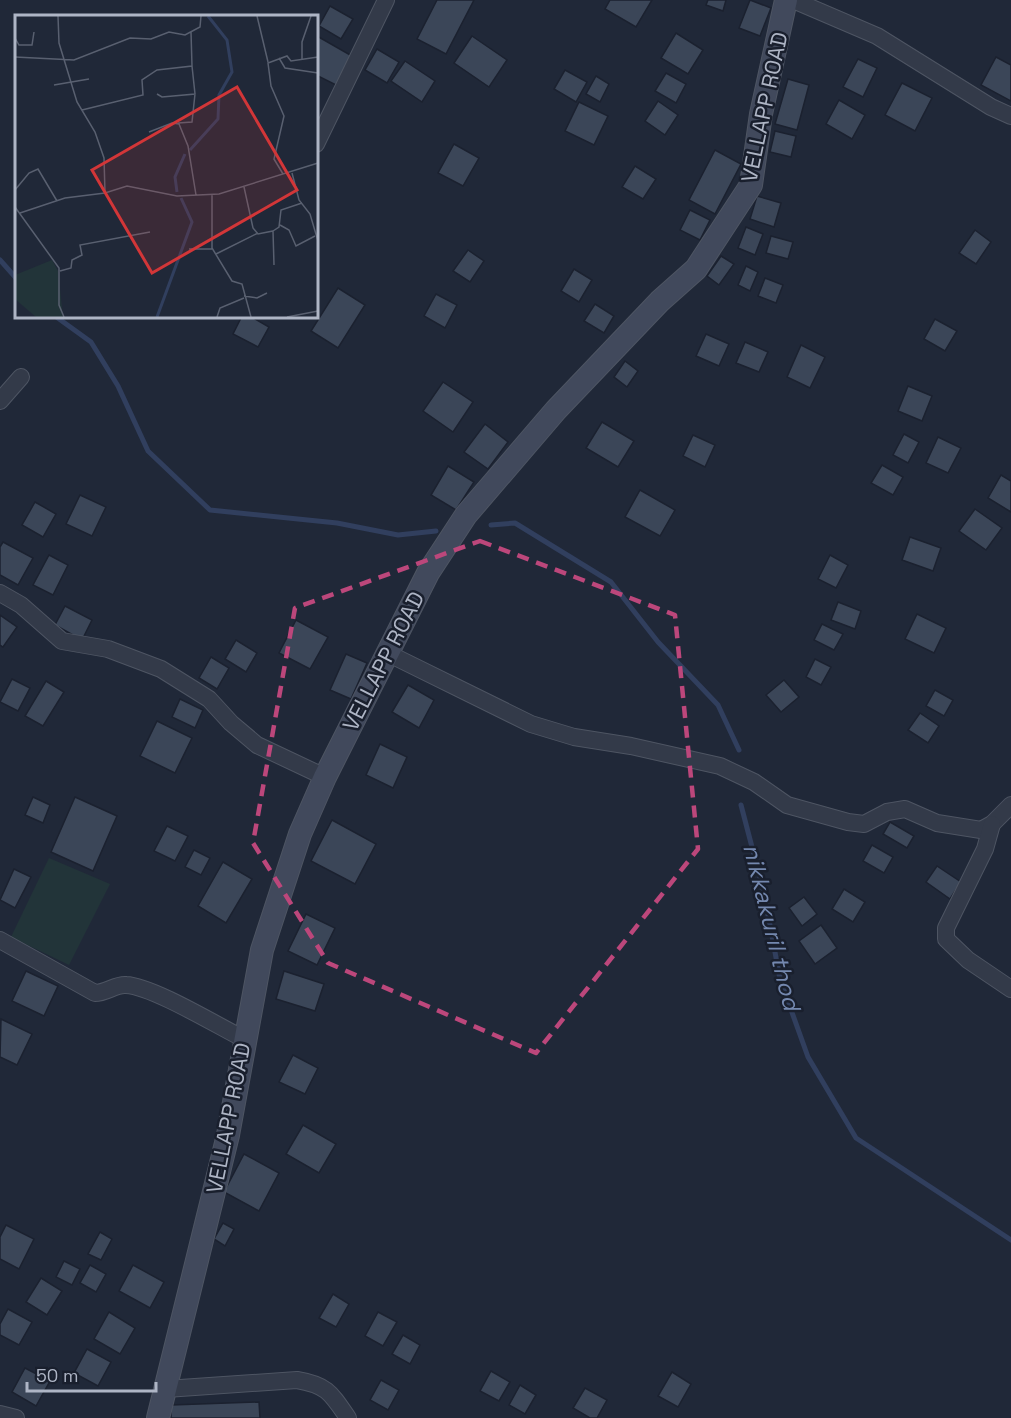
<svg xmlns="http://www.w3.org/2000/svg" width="1011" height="1418" font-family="'Space Grotesk',sans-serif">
<rect width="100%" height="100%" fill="#202838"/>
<polygon fill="#223439" points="49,858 110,884 69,965 11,937"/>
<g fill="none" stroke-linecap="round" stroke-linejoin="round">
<g stroke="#313f5e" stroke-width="5">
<polyline points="0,260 16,278"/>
<polyline points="55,316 91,342 118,386 148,451 210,510 337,523 398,535 436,531"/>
<polyline points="491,525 515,523 611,582 658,642 718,705 739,750"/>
<polyline points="741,805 764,893 780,979 808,1057 856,1138 1011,1240"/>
</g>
</g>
<g fill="#3b4658" stroke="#1b212f" stroke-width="1.5">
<polygon points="437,0 474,0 446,54 417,39"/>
<polygon points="610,0 652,0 636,27 605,9"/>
<polygon points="708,0 726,0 723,11 706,5"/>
<polygon points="750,0 771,8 760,36 739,28"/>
<polygon points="330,6 353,19 341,39 319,26"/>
<polygon points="676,33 703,50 688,74 661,58"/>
<polygon points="317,36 352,56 336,85 316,75"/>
<polygon points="472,36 507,60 489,87 454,63"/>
<polygon points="377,49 399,62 387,83 365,70"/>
<polygon points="996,57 1011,65 1011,101 981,85"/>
<polygon points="858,59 877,68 863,97 843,87"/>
<polygon points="405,61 435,81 422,102 391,81"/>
<polygon points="565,70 587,82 576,102 554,89"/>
<polygon points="666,73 686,84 676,103 655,91"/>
<polygon points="596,76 609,84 600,102 586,94"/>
<polygon points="788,79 809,85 797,130 775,124"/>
<polygon points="902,83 932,98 915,131 885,115"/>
<polygon points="839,100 865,115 852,139 826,124"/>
<polygon points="658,101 678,115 665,135 645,121"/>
<polygon points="579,102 608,116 594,145 565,131"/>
<polygon points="775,131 796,136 791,157 770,152"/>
<polygon points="454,144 479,158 463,186 438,173"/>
<polygon points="715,150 741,164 715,214 689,200"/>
<polygon points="635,166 656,179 643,199 622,187"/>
<polygon points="757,196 781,203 774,227 750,219"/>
<polygon points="690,210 710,220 700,240 680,230"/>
<polygon points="746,227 763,234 755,255 738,248"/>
<polygon points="975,230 991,242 976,264 959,253"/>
<polygon points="771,236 793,242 788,259 766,253"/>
<polygon points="468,250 484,261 470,282 453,271"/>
<polygon points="721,256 734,264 719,285 707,276"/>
<polygon points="746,266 758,272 750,291 738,285"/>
<polygon points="574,269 592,280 579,302 561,291"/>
<polygon points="765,278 783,285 776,303 758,296"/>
<polygon points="338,288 365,305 338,348 311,331"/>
<polygon points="436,294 457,305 445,328 424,316"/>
<polygon points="595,304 614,316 604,333 584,321"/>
<polygon points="242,316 250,316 269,327 258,347 233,334"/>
<polygon points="935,319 957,331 945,351 924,339"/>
<polygon points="706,334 729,344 719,366 696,356"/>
<polygon points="745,342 768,352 759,372 736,363"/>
<polygon points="801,345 825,357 810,388 787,377"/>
<polygon points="625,361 638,371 627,387 614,377"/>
<polygon points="443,382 473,402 453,432 423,411"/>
<polygon points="908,386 932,396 922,421 898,411"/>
<polygon points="602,422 634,441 618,467 586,448"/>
<polygon points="485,424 508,442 488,469 464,452"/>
<polygon points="904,434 919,442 908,463 893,455"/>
<polygon points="693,435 715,445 705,467 683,456"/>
<polygon points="938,437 961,448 948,473 926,463"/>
<polygon points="882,465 903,477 893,495 871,483"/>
<polygon points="448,466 474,482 456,510 431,495"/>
<polygon points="1001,475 1011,481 1011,512 988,498"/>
<polygon points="640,490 675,510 660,536 625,517"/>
<polygon points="80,495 106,507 92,536 66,524"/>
<polygon points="35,502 56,514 43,537 22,525"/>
<polygon points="975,509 1002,528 986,550 959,531"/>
<polygon points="910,537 941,548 933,571 902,560"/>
<polygon points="3,542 33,558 18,585 0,575 0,547"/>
<polygon points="49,555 68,565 53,595 33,585"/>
<polygon points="830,555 848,565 836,588 818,579"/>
<polygon points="838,602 861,611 855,629 831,620"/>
<polygon points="65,606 92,620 82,640 55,625"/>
<polygon points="917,614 946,628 934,653 905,639"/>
<polygon points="0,615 17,627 3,647 0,645"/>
<polygon points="296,620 328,637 310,669 279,653"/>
<polygon points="822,624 843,634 834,650 814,640"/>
<polygon points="236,640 257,653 246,672 225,659"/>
<polygon points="346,654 367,663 351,699 330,690"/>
<polygon points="211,657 229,668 217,689 199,678"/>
<polygon points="815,659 831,667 821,685 806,677"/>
<polygon points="12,679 30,688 18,711 0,702"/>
<polygon points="784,680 799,697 781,712 766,695"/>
<polygon points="46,681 64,692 43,726 25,716"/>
<polygon points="408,685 434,700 419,728 392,712"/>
<polygon points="935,690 953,700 944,716 926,706"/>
<polygon points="180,699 203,710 195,728 172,717"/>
<polygon points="920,713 939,726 928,743 908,730"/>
<polygon points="157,721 192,738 175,773 140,756"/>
<polygon points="380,744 407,757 393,788 366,775"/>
<polygon points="33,797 50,805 43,823 25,815"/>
<polygon points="75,797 117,816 93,871 51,852"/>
<polygon points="332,820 376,844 355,884 311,861"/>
<polygon points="890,822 914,836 907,848 883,834"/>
<polygon points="167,826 188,836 175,861 154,851"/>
<polygon points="872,845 893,857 884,873 863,861"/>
<polygon points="194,850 210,858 201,875 185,867"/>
<polygon points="223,862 252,879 226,923 198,906"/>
<polygon points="937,866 961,882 950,899 926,882"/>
<polygon points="14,869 31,877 15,908 0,900"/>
<polygon points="844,889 865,902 853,922 832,909"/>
<polygon points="804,897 817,914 802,926 789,908"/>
<polygon points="306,914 335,928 317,965 288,951"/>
<polygon points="821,925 837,948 815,964 799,941"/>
<polygon points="26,971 58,986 44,1016 12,1001"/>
<polygon points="284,971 324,984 315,1011 276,999"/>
<polygon points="1,1019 32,1034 17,1065 0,1057"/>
<polygon points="293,1055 318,1068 305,1094 279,1082"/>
<polygon points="303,1125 336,1144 319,1173 286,1154"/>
<polygon points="244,1154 279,1173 259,1211 224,1192"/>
<polygon points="223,1223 234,1229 225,1246 214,1239"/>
<polygon points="6,1225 34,1239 19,1269 0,1259 0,1237"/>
<polygon points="100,1232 112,1239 101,1260 88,1254"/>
<polygon points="64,1261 80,1269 72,1285 56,1277"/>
<polygon points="90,1265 106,1274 96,1292 80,1283"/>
<polygon points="133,1265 164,1282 150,1308 119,1291"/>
<polygon points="41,1278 62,1291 47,1315 26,1302"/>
<polygon points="333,1294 349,1304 336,1327 319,1318"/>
<polygon points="8,1309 32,1322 19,1345 0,1335 0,1324"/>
<polygon points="109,1312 135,1328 120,1354 94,1339"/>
<polygon points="378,1312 397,1322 383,1346 365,1336"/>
<polygon points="403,1335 420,1345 410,1364 392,1354"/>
<polygon points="87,1349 111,1362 98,1386 74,1373"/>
<polygon points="25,1368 50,1381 36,1406 12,1392"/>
<polygon points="491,1371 510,1382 499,1401 480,1391"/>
<polygon points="672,1372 691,1384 678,1407 658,1396"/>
<polygon points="381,1380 399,1390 388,1410 370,1400"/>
<polygon points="520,1385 536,1395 525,1414 509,1405"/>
<polygon points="585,1388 607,1400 597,1418 590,1418 573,1408"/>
<polygon points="259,1402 260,1418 171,1418 171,1405"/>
</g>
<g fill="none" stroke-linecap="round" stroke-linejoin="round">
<defs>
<g id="minor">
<polyline points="793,0 877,36 991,107 1011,116"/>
<polyline points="316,144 386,0"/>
<polyline points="0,401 21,377"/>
<polyline points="0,593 21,605 62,641 108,649 161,669 209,699 231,723 257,745 325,777"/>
<polyline points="387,653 531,724 574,737 631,746 720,766 754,782 787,805 848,822 864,824 887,812 905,809 937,823 981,830 992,824 1011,805"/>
<polyline points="992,824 985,849 946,928 946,939 968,960 1011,989"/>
<path d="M0,940L95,993C106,993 116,984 126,985C152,986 218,1026 244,1039"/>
<path d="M166,1389L297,1380C327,1385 331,1393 348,1418"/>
<polyline points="0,1414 16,1418"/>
</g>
<polyline id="secondary" points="158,1418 228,1135 262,950 300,834 325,777 428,573 466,515 556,410 660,301 696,269 751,185 761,114 786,0"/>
</defs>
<use href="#minor" stroke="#4e5563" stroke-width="18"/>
<use href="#secondary" stroke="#4e5563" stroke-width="24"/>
<use href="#minor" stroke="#333a49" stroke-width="16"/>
<use href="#secondary" stroke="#41495c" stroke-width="22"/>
</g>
<path fill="none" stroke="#bc477b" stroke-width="4.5" stroke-dasharray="12 8" stroke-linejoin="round" d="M480,541L675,615L698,849L536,1053L328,963L253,843L295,608Z"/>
<g text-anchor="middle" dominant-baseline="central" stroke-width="5" stroke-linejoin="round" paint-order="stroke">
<g font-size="22" fill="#aeb5c5" stroke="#191f2d">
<text transform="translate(764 107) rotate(-78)">VELLAPP ROAD</text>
<text transform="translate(383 661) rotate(-63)">VELLAPP ROAD</text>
<text transform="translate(228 1118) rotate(-79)">VELLAPP ROAD</text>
</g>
<g font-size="24" font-style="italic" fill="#7488af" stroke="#191f2d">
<text transform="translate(772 927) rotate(76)">nikkakuril thod</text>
</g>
</g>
<g transform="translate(15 15)">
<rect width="303" height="303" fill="#202838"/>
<path d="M37,245L43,256L48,302H21L0,284V260Z" fill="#223439"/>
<path fill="none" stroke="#313f5e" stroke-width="3" d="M175,135L203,104L204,80L217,57L212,25L193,1M162,177L160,162L170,139M142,302L177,207L166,183"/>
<path fill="none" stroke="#596070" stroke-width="1.5" d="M43,1L44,28L62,87L80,117L89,143L90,178M242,1L253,47M0,23L4,30H17L19,17M0,42L59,45L115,23L136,24L154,17L170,20L185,12L186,1M264,43L270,53L303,58M287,44V27L296,1M39,70L74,64M142,79L147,82L180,79L177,51M67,95L128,80L127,65L142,55L177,51L176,17M163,108L177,107L180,79M134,117L157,108L164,109L173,131L181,180M277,158L284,185L295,199L303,226M268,159L259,144L269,101L256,71L253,48L272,41L276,46L303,42M229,172L238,213L243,219L258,216L259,250M0,175L14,158L23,154L42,186M197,180V233L217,266L227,269L236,302M0,192L44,253V290L49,302M5,198L50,183L90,178L112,171L162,181L204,179L303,148M265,210L274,215L281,231L300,221M258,216L264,212L266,195L287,188M174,234H197M201,239L243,218M45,256L56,253L57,245L67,240L65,230L135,217M229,281L242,283L252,278M202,302L205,293L229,283M272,302L303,296"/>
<path fill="#d23638" fill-opacity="0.15" stroke="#d23638" stroke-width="3" d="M222,72L282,175L137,258L77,155Z"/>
<rect width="303" height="303" fill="none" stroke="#aeb5c5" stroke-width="3"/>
</g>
<path d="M27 1382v9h129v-9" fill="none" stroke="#aeb5c5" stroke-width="3"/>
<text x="36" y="1382" font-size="18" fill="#aeb5c5" stroke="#191f2d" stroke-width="4.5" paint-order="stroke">50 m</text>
</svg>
